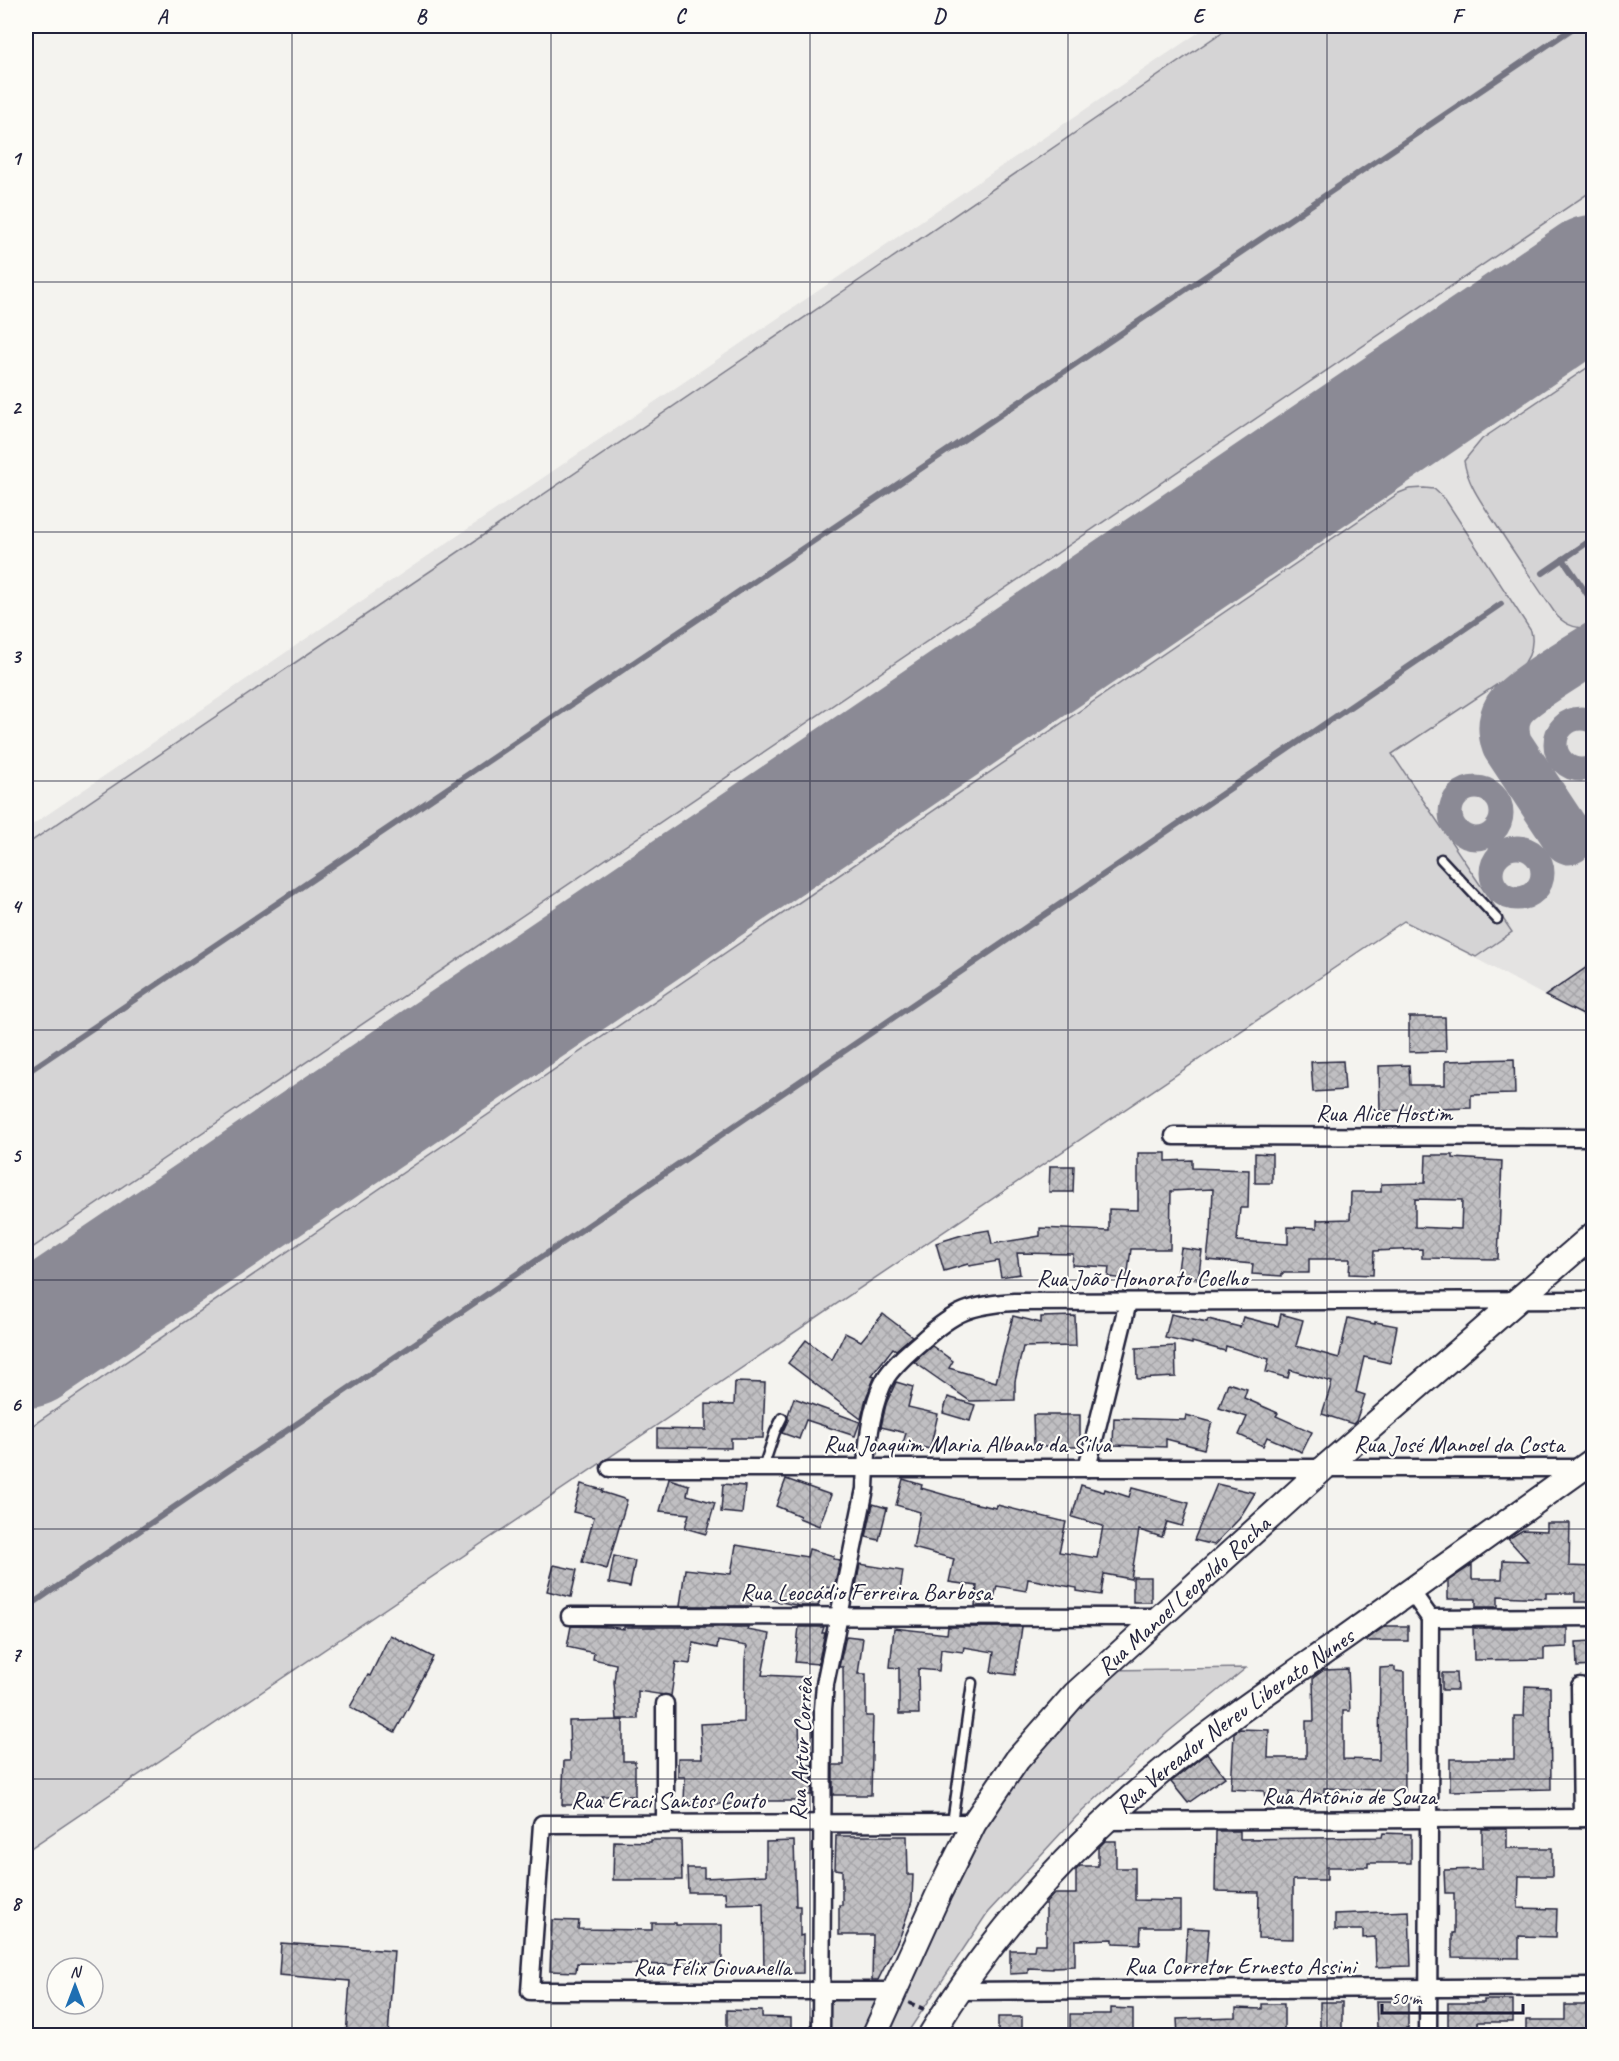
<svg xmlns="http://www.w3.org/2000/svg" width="1619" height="2061" font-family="Caveat,sans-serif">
<defs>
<pattern id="building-cross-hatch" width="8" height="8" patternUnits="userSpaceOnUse" patternTransform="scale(1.5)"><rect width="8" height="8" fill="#c0bfc2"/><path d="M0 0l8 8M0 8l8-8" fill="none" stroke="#a5a4a8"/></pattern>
</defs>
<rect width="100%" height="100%" fill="#f4f3ef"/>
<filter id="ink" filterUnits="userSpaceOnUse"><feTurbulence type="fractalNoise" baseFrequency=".0167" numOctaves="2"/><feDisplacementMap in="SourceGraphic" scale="12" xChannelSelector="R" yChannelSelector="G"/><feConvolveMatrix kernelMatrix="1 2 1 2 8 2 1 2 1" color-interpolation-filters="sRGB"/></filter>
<g filter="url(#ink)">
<polygon fill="#e4e3e2" points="1208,26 1593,26 1593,1020 1545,996 1403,919 26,1849 26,829"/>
<g fill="#d5d4d5" stroke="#7c7b88" stroke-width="1.5">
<polygon points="1231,26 1593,26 1593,190 26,1252 26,845 876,269"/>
<path d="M1593,364V627C1578,629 1568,627 1557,616C1536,585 1515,554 1495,523C1482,503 1468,485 1464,461L1482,439Z"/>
<path d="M1424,488L1434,489L1445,499L1531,631C1535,647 1529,659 1519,670L1392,754L1512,932L1476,957L1404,921L26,1851V1430L1399,493L1409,489Z"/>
<polygon points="1246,1668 1168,1732 1076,1817 988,1912 906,2035 884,2036 940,1910 985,1827 1014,1781 1108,1670"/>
<polygon points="828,1996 880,1996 859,2036 829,2035"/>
</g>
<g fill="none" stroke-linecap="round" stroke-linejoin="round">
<g stroke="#757582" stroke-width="6">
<polyline points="1563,559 1594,604"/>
<polyline points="1543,573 1594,538"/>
<polyline points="26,1073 1576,26"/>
<polyline points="26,1608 1501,604"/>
</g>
<g stroke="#8b8a95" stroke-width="51">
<polyline points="1556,308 1594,282"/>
<circle cx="1581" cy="744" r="12"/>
<circle cx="1476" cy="813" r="12"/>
<path d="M1569,839L1507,745C1503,733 1502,721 1509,709C1519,693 1575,660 1594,648"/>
<circle cx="1517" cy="873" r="12"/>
</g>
<polyline stroke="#8b8a95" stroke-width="128" points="26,1344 1594,279"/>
</g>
<g fill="url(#building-cross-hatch)" stroke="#22223b" stroke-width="1.5" fill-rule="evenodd">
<polygon points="1593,963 1593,1020 1545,996"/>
<polygon points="1409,1017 1445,1017 1446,1051 1409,1052"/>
<polygon points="1514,1059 1515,1094 1471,1095 1471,1108 1380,1111 1379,1066 1409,1065 1410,1085 1445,1085 1445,1061"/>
<polygon points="1343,1061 1345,1090 1313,1092 1311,1062"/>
<path d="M1138,1153H1166V1161L1192,1160V1168L1249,1170L1248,1208H1240L1237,1241L1288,1244V1227L1317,1228V1220L1350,1219L1351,1192H1381V1184L1425,1183L1426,1155H1453V1158L1502,1161L1498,1259L1422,1258V1249L1374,1251L1373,1275L1349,1274L1350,1259H1309V1273H1282V1276L1252,1274L1253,1264L1207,1260L1210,1232L1211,1233L1213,1189L1171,1191L1170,1249H1131L1127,1279L1108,1277L1109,1267L1072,1265L1073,1254L1017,1253L1020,1274L1001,1277L998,1261L969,1266L968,1264L944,1271L936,1243L965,1234L989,1230L992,1244L1040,1236V1228L1109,1231V1209L1138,1210ZM1415,1199L1462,1200L1461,1229L1415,1227Z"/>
<polygon points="1255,1153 1272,1154 1272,1183 1255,1183"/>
<polygon points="1050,1166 1074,1166 1073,1192 1049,1192"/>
<polygon points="1181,1248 1202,1251 1198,1280 1177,1277"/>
<polygon points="883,1314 912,1336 896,1350 893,1348 872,1375 875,1376 866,1398 861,1419 788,1363 806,1340 832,1360 845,1333 861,1341"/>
<polygon points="1171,1314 1207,1322 1208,1319 1240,1327 1243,1317 1278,1326 1281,1314 1303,1320 1296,1346 1339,1358 1348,1318 1375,1324 1375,1322 1397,1326 1390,1363 1364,1357 1356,1392 1365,1395 1356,1421 1353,1424 1322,1414 1332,1382 1290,1370 1288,1378 1266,1372 1269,1359 1226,1346 1225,1351 1192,1342 1192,1344 1165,1338"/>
<polygon points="1013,1316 1041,1323 1041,1317 1075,1316 1076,1346 1023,1347 1015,1381 1015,1400 970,1401 914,1362 932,1346 953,1361 949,1368 996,1382"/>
<polygon points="1175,1346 1176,1377 1137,1379 1136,1348"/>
<polygon points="735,1382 765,1383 763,1438 731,1438 731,1448 657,1447 657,1429 706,1430 706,1404 734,1405"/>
<polygon points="896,1382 913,1387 908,1407 938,1414 930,1449 903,1443 906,1433 881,1427 886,1404"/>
<polygon points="1228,1383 1247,1389 1244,1398 1278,1413 1276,1416 1312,1432 1302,1452 1267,1437 1263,1446 1239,1435 1247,1417 1219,1408"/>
<polygon points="948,1397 975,1405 970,1421 943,1413"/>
<polygon points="794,1398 860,1422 855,1436 806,1420 799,1439 782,1433 788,1420 788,1415"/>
<polygon points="1033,1415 1080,1415 1080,1447 1034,1447"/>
<polygon points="1186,1415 1212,1422 1204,1449 1166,1439 1166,1447 1113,1445 1114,1418 1185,1420"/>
<polygon points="669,1479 689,1485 687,1495 715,1503 706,1534 685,1528 689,1514 660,1511"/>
<polygon points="786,1479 831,1495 819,1526 799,1518 800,1516 776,1506"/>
<polygon points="903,1479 922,1485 921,1488 973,1503 996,1508 997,1505 1066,1522 1059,1552 1097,1558 1103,1526 1072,1517 1081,1485 1104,1492 1105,1489 1129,1497 1132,1488 1189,1503 1182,1526 1167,1522 1162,1537 1139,1530 1131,1579 1104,1574 1101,1595 1077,1591 1077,1588 1028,1579 1026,1591 997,1586 992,1606 975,1606 977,1586 949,1582 954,1559 913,1548 920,1512 896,1505"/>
<polygon points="581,1484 603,1490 602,1492 627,1500 607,1569 582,1562 594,1517 573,1512"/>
<polygon points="723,1484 745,1486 742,1514 721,1512"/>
<polygon points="1217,1484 1255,1493 1239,1519 1214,1545 1194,1540"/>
<polygon points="873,1504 887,1508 879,1540 866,1537"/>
<polygon points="1547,1523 1570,1523 1569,1566 1593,1567 1593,1602 1575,1602 1575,1593 1546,1593 1546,1598 1498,1596 1498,1607 1476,1607 1476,1599 1448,1599 1448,1581 1472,1565 1472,1579 1502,1579 1503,1560 1528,1561 1508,1539 1523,1530 1547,1531"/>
<polygon points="736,1545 807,1557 809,1549 834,1556 833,1559 840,1560 834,1588 824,1587 818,1606 800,1606 753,1596 751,1606 680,1606 685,1569 731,1574"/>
<polygon points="614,1556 635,1561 630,1587 609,1583"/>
<polygon points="860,1564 903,1571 899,1597 855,1592"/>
<polygon points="554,1565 577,1570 571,1597 547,1591"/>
<rect x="1133" y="1577" width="18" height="25"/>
<polygon points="571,1626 610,1627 624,1629 624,1627 748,1627 747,1630 770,1634 762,1675 805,1677 803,1718 799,1718 800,1762 803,1762 803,1765 812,1765 812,1795 803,1795 803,1801 741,1801 741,1805 684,1802 685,1777 678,1777 678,1758 702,1758 700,1724 744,1722 745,1659 747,1646 718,1641 717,1648 693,1643 690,1664 676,1662 671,1696 638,1691 638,1719 617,1719 614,1682 616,1664 593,1659 594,1653 567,1647"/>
<polygon points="1385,1626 1408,1626 1408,1641 1365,1641"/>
<polygon points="799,1627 824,1627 822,1633 825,1633 818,1664 795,1662"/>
<polygon points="948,1627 1022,1627 1015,1675 991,1672 994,1652 964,1647 963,1652 941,1649 939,1671 918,1669 919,1714 899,1714 899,1668 890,1667 894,1628 947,1634"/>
<polygon points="1473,1628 1567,1628 1567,1647 1544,1648 1544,1659 1474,1660"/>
<polygon points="390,1635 433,1657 411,1699 413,1699 395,1732 350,1707 368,1675 370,1676"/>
<polygon points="846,1636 863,1638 858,1674 866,1674 866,1716 873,1716 871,1795 833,1795 833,1765 844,1765 843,1667 839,1667"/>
<polygon points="1593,1641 1593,1666 1577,1667 1576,1642"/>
<polygon points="1395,1667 1395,1671 1404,1672 1405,1791 1324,1788 1324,1794 1289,1792 1289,1797 1265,1798 1264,1791 1231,1789 1234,1733 1240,1729 1269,1730 1268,1758 1306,1758 1306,1721 1314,1721 1313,1678 1324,1670 1348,1669 1350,1711 1343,1711 1343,1759 1379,1760 1380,1668"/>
<polygon points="1442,1673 1456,1673 1457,1690 1442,1690"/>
<polygon points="1525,1686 1550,1687 1551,1789 1450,1791 1450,1759 1514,1759 1514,1716 1524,1716"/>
<polygon points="623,1720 623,1761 635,1761 635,1796 602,1796 602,1803 579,1802 579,1805 562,1805 564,1761 570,1761 569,1721"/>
<polygon points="1207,1753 1225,1777 1188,1803 1171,1782"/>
<polygon points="1482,1829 1507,1829 1507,1848 1552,1848 1552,1876 1519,1876 1518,1908 1557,1909 1556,1937 1519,1936 1519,1958 1452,1957 1452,1933 1454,1933 1454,1893 1445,1893 1444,1870 1482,1869"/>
<polygon points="1216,1831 1240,1831 1240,1839 1382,1837 1383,1833 1411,1834 1411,1863 1368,1863 1368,1867 1327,1867 1327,1880 1293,1880 1293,1939 1258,1938 1259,1892 1215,1891"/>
<polygon points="836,1836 907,1836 908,1875 913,1875 912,1901 901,1934 878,1980 872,1980 873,1935 839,1935 839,1905 842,1905 842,1870 835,1869"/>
<polygon points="651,1840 681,1840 682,1880 613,1880 614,1841 651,1842"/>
<polygon points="794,1841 796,1906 800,1906 800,1936 803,1935 803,1973 764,1974 763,1903 726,1904 725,1892 688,1892 687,1868 704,1868 704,1878 766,1875 766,1842"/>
<polygon points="1105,1841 1116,1841 1116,1868 1135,1868 1135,1900 1180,1901 1180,1927 1141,1927 1140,1944 1113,1943 1113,1939 1075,1940 1075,1966 1053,1967 1053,1969 1028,1968 1028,1973 1010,1974 1010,1950 1034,1950 1035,1944 1046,1944 1046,1903 1054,1894 1076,1894 1076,1870 1080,1866 1098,1866 1098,1848"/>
<polygon points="1409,1911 1411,1966 1376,1967 1375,1937 1363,1938 1363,1930 1335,1930 1335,1914"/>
<polygon points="552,1920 579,1921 578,1929 652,1930 652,1923 676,1923 676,1925 722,1925 722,1963 676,1965 577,1963 576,1972 550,1971"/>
<polygon points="1187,1928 1209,1929 1206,1965 1185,1964"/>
<polygon points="281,1943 394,1951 388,2036 346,2036 350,1981 279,1975"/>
<polygon points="1484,2000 1513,2000 1513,2022 1478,2022 1478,2026 1475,2026 1475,2036 1448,2036 1448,2003 1484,2003"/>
<polygon points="1376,2001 1408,2001 1408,2028 1406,2028 1406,2036 1381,2036 1381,2028 1377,2028"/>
<rect x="1320" y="2002" width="22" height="34"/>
<polygon points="1262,2004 1284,2004 1284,2036 1178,2036 1177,2019 1236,2017 1236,2008 1262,2009"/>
<polygon points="1565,2005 1592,2005 1592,2036 1526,2036 1526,2020 1565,2020"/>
<polygon points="1111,2008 1133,2009 1133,2036 1070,2036 1070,2014 1111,2014"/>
<polygon points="727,2010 762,2011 762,2017 791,2018 791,2036 727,2036"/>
<rect x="998" y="2017" width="24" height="19"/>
</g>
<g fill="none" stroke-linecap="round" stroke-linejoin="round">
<defs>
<g id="lane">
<polyline points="1441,859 1497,919"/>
<polyline points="763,1468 775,1432 782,1418"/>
<polyline points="952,1823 972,1683"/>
</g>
<g id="street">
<polyline points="1174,1136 1594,1137"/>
<polyline points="610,1468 1584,1468"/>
<polyline points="1087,1468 1128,1302"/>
<polyline points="1411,1591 1430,1618 1594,1617"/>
<polyline points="570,1616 1161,1617"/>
<polyline points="1580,1686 1582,1818"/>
<polyline points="665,1704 665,1824"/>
<polyline points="1105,1821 1594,1818"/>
<polyline points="894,1991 530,1991 542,1824 974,1823"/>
<polyline points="959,1991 1594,1987"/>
<path d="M821,2036L823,1709L825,1684L865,1489C866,1456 869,1405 887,1376C897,1362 910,1351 923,1340C955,1311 971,1305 1014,1302L1594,1300"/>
<polyline points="1428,2036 1430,1618"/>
</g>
<g id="secondary">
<path id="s1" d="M874,2036L939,1893L974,1823L1017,1760L1075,1694L1324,1468L1594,1234"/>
<path id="s2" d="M930,2036C988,1940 1064,1854 1149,1782C1211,1729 1279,1684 1346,1637C1429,1578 1511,1519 1594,1460"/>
</g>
</defs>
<use href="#lane" stroke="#22223b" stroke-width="13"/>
<use href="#street" stroke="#22223b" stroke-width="21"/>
<use href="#secondary" stroke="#22223b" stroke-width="28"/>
<polyline stroke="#22223b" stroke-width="4" stroke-dasharray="6 4.5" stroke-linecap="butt" points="909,2003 924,2009"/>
<use href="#lane" stroke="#fdfcf7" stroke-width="8"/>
<use href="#street" stroke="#fdfcf7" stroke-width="16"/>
<use href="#secondary" stroke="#fdfcf7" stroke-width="24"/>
</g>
</g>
<path fill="none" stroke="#22223b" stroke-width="1.5" stroke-opacity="0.55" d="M292,26V2036M551,26V2036M810,26V2036M1068,26V2036M1327,26V2036M26,282H1594M26,532H1594M26,781H1594M26,1030H1594M26,1280H1594M26,1529H1594M26,1779H1594"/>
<g text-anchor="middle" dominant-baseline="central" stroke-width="4.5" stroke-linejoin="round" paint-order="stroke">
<g font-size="24" fill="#22223b" stroke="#fdfcf7">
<text x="1384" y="1113">Rua Alice Hostim</text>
<text x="1142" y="1278">Rua João Honorato Coelho</text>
<text x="967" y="1444">Rua Joaquim Maria Albano da Silva</text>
<text x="1459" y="1444">Rua José Manoel da Costa</text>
<text x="866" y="1592">Rua Leocádio Ferreira Barbosa</text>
<text stroke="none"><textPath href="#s1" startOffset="546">Rua Manoel Leopoldo Rocha</textPath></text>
<text stroke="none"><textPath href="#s2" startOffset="442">Rua Vereador Nereu Liberato Nunes</textPath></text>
<text transform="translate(801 1749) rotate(-87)">Rua Artur Corrêa</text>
<text x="1349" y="1796">Rua Antônio de Souza</text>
<text x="668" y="1800">Rua Eraci Santos Couto</text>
<text x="1240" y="1966">Rua Corretor Ernesto Assini</text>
<text x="712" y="1967">Rua Félix Giovanella</text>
</g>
</g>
<rect width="1619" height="2061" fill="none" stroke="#fdfcf7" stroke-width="66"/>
<g transform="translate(75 1986)"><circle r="28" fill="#fdfcf7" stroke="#a5a5ac" stroke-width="1.5"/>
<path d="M0-4.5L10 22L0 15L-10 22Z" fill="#1f6fb2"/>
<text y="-9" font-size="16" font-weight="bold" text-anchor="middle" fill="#22223b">N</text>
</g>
<path d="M1382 2004v9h141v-9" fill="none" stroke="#22223b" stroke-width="3"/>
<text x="1391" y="2004" font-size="18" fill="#22223b" stroke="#fdfcf7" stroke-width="4.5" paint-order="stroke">50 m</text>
<rect x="33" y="33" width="1553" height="1995" fill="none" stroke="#22223b" stroke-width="2"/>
<g font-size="20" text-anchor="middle" font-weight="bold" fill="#22223b">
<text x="162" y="23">A</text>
<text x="421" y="23">B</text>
<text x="680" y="23">C</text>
<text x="939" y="23">D</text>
<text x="1198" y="23">E</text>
<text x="1457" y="23">F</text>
<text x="16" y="165">1</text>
<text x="16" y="414">2</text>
<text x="16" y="663">3</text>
<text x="16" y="913">4</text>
<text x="16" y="1162">5</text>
<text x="16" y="1411">6</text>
<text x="16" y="1661">7</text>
<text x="16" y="1910">8</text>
</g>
</svg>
